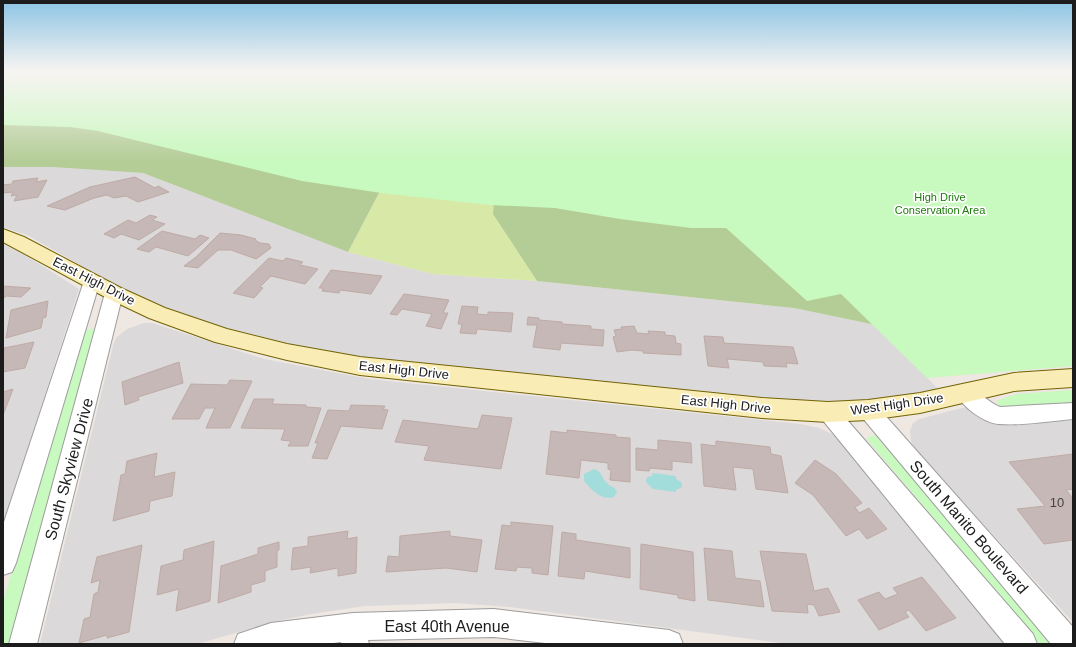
<svg xmlns="http://www.w3.org/2000/svg" width="1076" height="647" font-family="Helvetica,sans-serif">
<rect width="100%" height="100%" fill="#eee7e2"/>
<g fill="#dbd9da">
<polygon points="3,167 52,167 143,173 348,252 433,274 537,281 794,308 876,325 937,388 934,391 906,396 854,401 792,402 359,358 314,351 227,329 176,312 124,290 29,236 3,227"/>
<polygon points="3,244 25,255 79,289 3,525"/>
<polygon points="144,323 152,323 264,359 369,379 800,424 819,428 832,434 846,443 1011,644 788,644 510,607 456,603 365,606 311,614 273,622 197,644 40,644 114,342 117,337 127,329"/>
<polygon points="962,408 973,409 1011,424 1073,419 1073,622 917,452 911,441 910,431 913,423 919,419"/>
</g>
<polygon fill="#d8e9a7" points="539,93 493,214 537,281 433,274 348,252 401,151"/>
<polygon fill="#b4cd97" points="3,71 1073,71 876,325 794,308 537,281 493,214 498,153 401,151 348,252 143,173 52,167 3,167"/>
<g fill="#c8f9be">
<polygon points="3,71 1073,71 1073,366 927,378 841,294 807,301 726,228 691,228 620,219 555,208 490,205 388,194 302,181 98,131 70,127 3,125"/>
<polygon points="98,328 10,644 3,644 3,602 84,330"/>
<polygon points="1073,390 1073,402 1002,409 996,401 1016,394"/>
<polygon points="875,435 1056,644 1040,644 866,438"/>
</g>
<g fill="#a2dcdb">
<path d="M594,469C603,472 601,478 607,483C610,487 614,486 617,491L614,497C601,501 592,490 584,481V474Z"/>
<polygon points="653,473 676,476 676,479 682,483 682,487 676,490 676,492 653,489 646,482 647,477 652,476"/>
</g>
<g fill="#c5b8b6" stroke="#bfaaa5">
<polygon points="135,177 155,188 158,186 169,192 138,202 126,196 114,198 107,195 94,198 65,210 47,206 90,187"/>
<polygon points="38,178 36,182 47,180 38,197 14,201 17,195 11,196 13,192 3,193 3,185 12,184 13,181"/>
<polygon points="150,215 157,217 152,220 165,224 139,240 121,234 114,238 104,234 128,220 136,223"/>
<polygon points="162,231 195,239 200,235 209,238 188,256 156,247 149,252 137,249"/>
<polygon points="220,233 241,235 256,239 255,240 260,243 269,244 271,248 256,259 231,250 218,250 198,268 184,266 196,257"/>
<polygon points="269,258 283,261 286,258 303,262 300,265 318,269 305,284 271,276 260,287 263,288 254,298 233,293"/>
<polygon points="331,270 382,276 371,294 340,290 339,293 322,291 323,288 319,288"/>
<polygon points="3,286 31,288 21,297 6,296 3,299"/>
<polygon points="404,294 449,300 443,313 448,313 441,329 426,326 432,314 402,309 397,315 390,314"/>
<polygon points="48,301 46,317 43,318 41,328 6,338 11,310"/>
<polygon points="462,306 478,307 477,314 488,315 488,312 513,313 511,332 477,329 476,334 460,333 462,324 458,324"/>
<polygon points="528,317 539,318 539,320 562,322 562,324 591,326 591,329 604,330 603,346 561,343 560,350 533,347 537,325 527,325"/>
<polygon points="634,326 637,333 649,334 648,331 665,332 665,335 675,336 676,343 681,344 681,355 643,353 643,351 632,350 617,352 613,337 616,336 614,330 622,329 621,327"/>
<polygon points="704,336 723,337 724,343 793,347 798,364 786,363 787,367 764,366 763,362 727,359 729,368 708,366"/>
<polygon points="34,342 25,368 3,372 4,348"/>
<polygon points="179,362 183,383 138,397 139,400 125,405 122,382"/>
<polygon points="230,380 252,381 230,428 206,428 215,408 205,408 199,419 172,419 191,384 227,385"/>
<polygon points="13,389 3,415 3,392"/>
<polygon points="254,399 274,399 272,404 306,405 306,407 321,408 308,446 288,446 291,441 281,440 285,429 241,428"/>
<polygon points="351,405 385,406 383,409 388,410 382,429 341,426 327,459 312,458 318,443 315,443 328,410 349,411"/>
<polygon points="482,415 512,418 501,469 424,460 429,446 395,442 403,420 478,429"/>
<polygon points="567,430 616,435 616,437 630,438 630,482 610,480 611,470 608,469 608,463 581,460 579,478 546,474 551,431 567,433"/>
<polygon points="658,440 691,443 692,463 672,461 672,470 650,468 649,471 636,470 636,448 658,450"/>
<polygon points="716,441 770,447 771,454 781,456 788,493 756,489 753,469 733,467 736,490 704,486 701,444 716,446"/>
<polygon points="157,453 154,477 175,472 172,496 150,501 149,511 113,521 121,475 125,474 127,461"/>
<polygon points="1073,454 1073,489 1066,490 1073,498 1073,540 1044,544 1017,509 1045,506 1009,462"/>
<polygon points="815,460 836,474 862,503 855,507 859,513 869,508 887,529 867,539 859,529 846,536 813,495 795,483"/>
<polygon points="511,522 553,526 548,575 532,573 532,568 517,567 516,571 495,569 502,525 511,526"/>
<polygon points="348,531 347,539 357,537 356,573 338,576 338,568 310,573 311,567 291,570 293,548 308,546 308,537"/>
<polygon points="450,531 450,536 482,540 477,572 446,568 386,572 388,556 399,557 400,536"/>
<polygon points="562,532 576,534 576,540 630,548 630,578 585,571 584,579 558,576"/>
<polygon points="214,541 210,601 176,611 179,589 157,595 161,566 183,560 184,550"/>
<polygon points="279,542 279,550 277,551 277,567 265,571 265,581 251,585 251,592 218,603 221,566 258,554 258,548"/>
<polygon points="641,544 693,552 695,601 678,598 678,595 640,589"/>
<polygon points="142,545 129,632 107,638 107,635 79,643 84,619 90,617 94,594 98,592 100,580 91,583 97,557"/>
<polygon points="704,548 732,551 735,578 760,581 764,607 708,600"/>
<polygon points="760,551 806,554 814,591 828,588 840,612 819,616 814,605 807,604 808,613 772,611"/>
<polygon points="922,577 956,618 926,631 909,610 905,612 909,617 879,630 858,600 879,592 885,599 898,594 893,588"/>
</g>
<g fill="none" stroke-linecap="round" stroke-linejoin="round">
<defs>
<g id="street">
<polygon points="92,276 98,277 100,281 16,563 12,572 3,575 3,525 84,281 86,277"/>
<polygon points="114,287 120,289 123,293 37,644 9,644 105,293 108,289"/>
<path d="M965,385C978,389 987,402 1000,407L1073,403V419C1050,421 1022,426 999,424C983,423 962,406 955,393L958,387Z"/>
<polygon points="868,402 875,404 1073,627 1073,644 1051,644 861,416 858,410 861,404"/>
<polygon points="828,404 835,406 1033,634 1037,644 1005,644 821,418 818,412 821,406"/>
<polygon points="494,609 669,630 679,634 683,644 554,644 494,637 368,640 369,644 341,644 341,642 326,644 234,644 238,634 271,623 353,613"/>
</g>
<polygon id="secondary" points="3,229 24,237 121,288 165,308 227,329 287,344 360,357 762,398 828,402 868,400 920,393 1014,373 1073,369 1073,387 1014,391 920,413 868,420 828,422 762,418 360,375 287,360 215,342 149,318 107,298 3,242"/>
</defs>
<use href="#street" stroke="#9d9d9d" stroke-width="2"/>
<use href="#secondary" stroke="#726305" stroke-width="2"/>
<use href="#street" fill="#fff" fill-rule="evenodd"/>
<use href="#secondary" fill="#f9ecb5" fill-rule="evenodd"/>
</g>
<linearGradient id="sky" x2="0" y2="1"><stop stop-color="#8cc4e3"/><stop offset="0.44" stop-color="#f7f4f2"/><stop offset="1" stop-color="#f7f4f2" stop-opacity="0"/></linearGradient>
<rect width="1076" height="161" fill="url(#sky)"/>
<g text-anchor="middle" dominant-baseline="central" stroke-width="3.5" stroke-linejoin="round" paint-order="stroke">
<g font-size="11" fill="#1d7a0b" stroke="#fff">
<text x="940" y="197">High Drive<tspan x="940" dy="13">Conservation Area</tspan></text>
</g>
<g font-size="13" fill="#1c1c1c" stroke="#fff">
<text transform="translate(94 281) rotate(27)">East High Drive</text>
<text transform="translate(404 370) rotate(6)">East High Drive</text>
<text transform="translate(726 404) rotate(6)">East High Drive</text>
<text transform="translate(897 404) rotate(-8)">West High Drive</text>
</g>
<g font-size="13" fill="#464342">
<text x="1057" y="502">10</text>
</g>
<g font-size="16" fill="#1c1c1c" stroke="#fff">
<text transform="translate(69 469) rotate(-75)">South Skyview Drive</text>
<text transform="translate(969 527) rotate(49)">South Manito Boulevard</text>
<text x="447" y="626">East 40th Avenue</text>
</g>
</g>
<rect width="1076" height="647" fill="none" stroke="#1c1c1c" stroke-width="8"/>
</svg>
